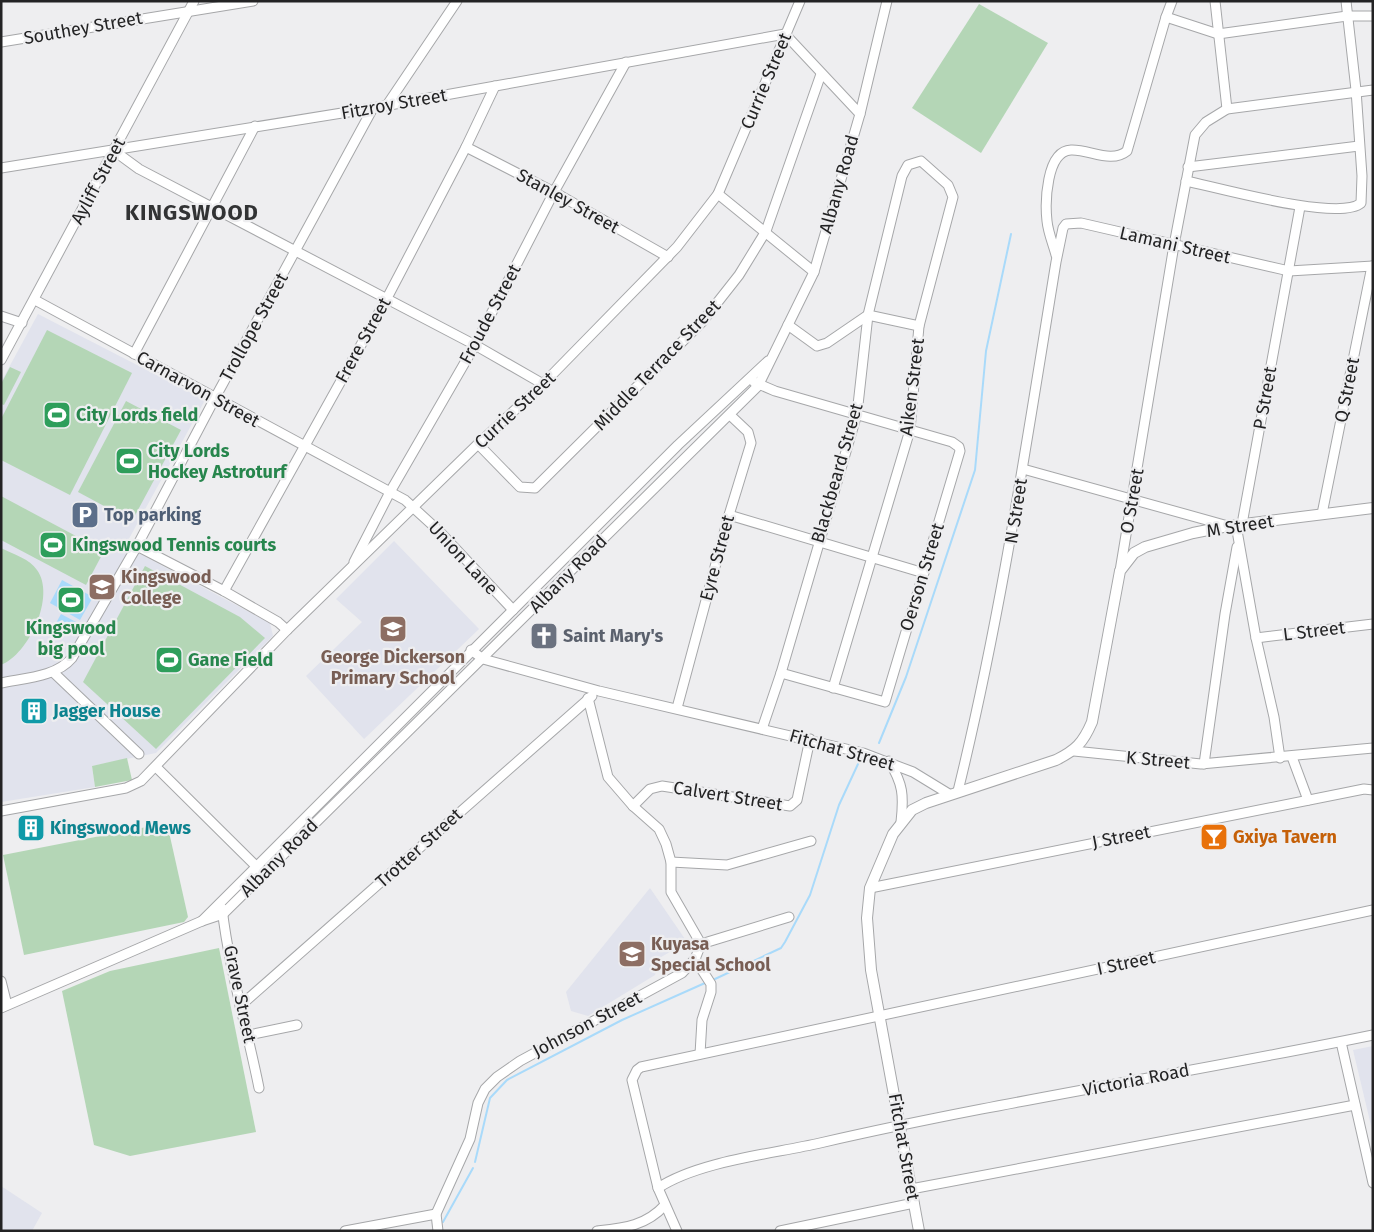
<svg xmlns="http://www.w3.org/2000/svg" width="1374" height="1232" font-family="'Fira Sans',sans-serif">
<rect width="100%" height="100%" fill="#eeeef0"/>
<g fill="#e1e3ed">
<polygon points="38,314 205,400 125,546 270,623 273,636 156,753 92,766 95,787 1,802 1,382"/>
<polygon points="394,541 479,629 364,739 306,676 362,622 336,599"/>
<polygon points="650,888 687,942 656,960 658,967 655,975 588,1016 571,1011 566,992"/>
<polygon points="1373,1046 1373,1134 1353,1050"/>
<polygon points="1,1186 42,1213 32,1231 1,1231"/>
</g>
<g fill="#b4d6b6">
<polygon points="979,4 1048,43 981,153 912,108"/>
<polygon points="47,330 132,373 70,495 1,460 1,419"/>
<polygon points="10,367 21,372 4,405 1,404 1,384"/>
<polygon points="126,401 181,430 132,521 78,492"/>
<polygon points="1,496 104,551 86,585 1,540"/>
<path d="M1,548C13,554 30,559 37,570C56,596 29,654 1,665Z"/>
<polygon points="145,566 240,617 265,638 156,749 83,682"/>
<polygon points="127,758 132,780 95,787 92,766"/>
<polygon points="167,823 188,917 184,922 24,955 3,855"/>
<polygon points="219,948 256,1132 130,1156 94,1145 62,991 110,971"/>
</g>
<g fill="#a9dafa">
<polygon points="62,580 93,597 80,620 50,603"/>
<polygon points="61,614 76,622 70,634 55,625"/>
</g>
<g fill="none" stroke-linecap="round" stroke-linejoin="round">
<g stroke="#a9dafa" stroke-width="2">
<polyline points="879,743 906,677 975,470 986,351 1011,234"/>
<polyline points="715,979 781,948 785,942 810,895 839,805 858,764"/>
<polyline points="475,1162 490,1098 507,1080 622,1020 705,983"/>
<polyline points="443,1222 473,1168"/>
</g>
<defs>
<g id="minor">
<polyline points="1215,1 1227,109"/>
<polyline points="1166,17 1172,1"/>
<polyline points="1,42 253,1"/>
<polyline points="387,105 457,1"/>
<polyline points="466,147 554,192 668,257"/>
<polyline points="113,150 139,169 475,345 543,384"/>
<polyline points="1188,167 1359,146"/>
<polyline points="1,168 373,108 785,34 860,114"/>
<path d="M1186,181C1216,187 1339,222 1361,203L1362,176L1356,90L1346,1"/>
<polyline points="718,194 814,272"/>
<path d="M1056,255C1053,244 1048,232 1047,221C1045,203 1046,151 1071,150C1089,149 1111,164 1127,151L1166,17L1218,34L1347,16H1373"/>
<polyline points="35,300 405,500 440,532 513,610"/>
<polyline points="1,316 22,323"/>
<polyline points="788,325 817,346 827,343 868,315 919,326"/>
<polyline points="134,354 255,126"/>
<polyline points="1,360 194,1"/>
<polyline points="754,382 775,391 952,442 959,447 960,451 885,702 781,673"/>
<polyline points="478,444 520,487 535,488 702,322 739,275 766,231 821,74"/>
<polyline points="1023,469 1228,526"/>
<polyline points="1322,514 1372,266"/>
<polyline points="729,515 924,573"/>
<polyline points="1242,524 1300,207"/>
<polyline points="1236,525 1256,638 1274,717 1280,758"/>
<polyline points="137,546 224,591 278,622 287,630"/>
<polyline points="354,562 390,492 475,345 554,192 626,62"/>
<polyline points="1120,571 1174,245 1195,135 1206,122 1227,109 1373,90"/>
<polyline points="224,591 386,300 466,147 495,86"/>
<polyline points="1256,638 1373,624"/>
<polyline points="471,650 483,659 599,691 863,753 913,772 949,794"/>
<polyline points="53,672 139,754"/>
<path d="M1,683C25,678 56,677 72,658L137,546L215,398L373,108"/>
<polyline points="677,708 729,515 751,443 748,432 730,415"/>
<polyline points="762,729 781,673 857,414 868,315 902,176 908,165 921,161 948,185 953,197 919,326 910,430 833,688"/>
<polyline points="1074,751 1201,764 1373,748"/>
<polyline points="1292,757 1308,800"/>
<path d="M889,761C903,784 904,795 901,822"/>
<polyline points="1204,764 1225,614 1237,547"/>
<polyline points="156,767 259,869"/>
<path d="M958,791C1001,616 1027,439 1056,262L1063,228L1066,224L1081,223L1289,271L1373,266"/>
<polyline points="633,806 650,789 662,786 790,806 797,800 810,739"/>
<polyline points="1,811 126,788 141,781 287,630 478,444 543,384 677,247 718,194 800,1"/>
<polyline points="671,862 727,865 811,841"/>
<polyline points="870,888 1364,789 1373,790"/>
<path d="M222,908C229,969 247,1028 259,1088"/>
<polyline points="202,921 678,445 768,361"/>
<polyline points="701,944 789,917"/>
<polyline points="695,959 711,984 711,992 702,1020 700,1054"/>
<polyline points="1,981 7,1005"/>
<polyline points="240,1006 592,696"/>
<polyline points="1,1008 202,921 223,914 758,386 814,272 860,114 887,1"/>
<polyline points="249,1035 297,1025"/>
<polyline points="1341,1042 1373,1183"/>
<path d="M658,1188C699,1161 772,1154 820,1143C1003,1101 1189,1073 1373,1035"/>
<polyline points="911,1189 1355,1105"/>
<polyline points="345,1231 436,1214"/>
<polyline points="438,1231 436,1214 470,1139 478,1103 485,1089 497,1077 520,1061 682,973 695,959 701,944 671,892 671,862 666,844 659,829 633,806 608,777 588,698"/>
<path d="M597,1231C624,1228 646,1226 665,1205"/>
<polyline points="677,1231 658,1188 632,1080 637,1070 641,1067 1373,910"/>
<polyline points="780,1231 914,1203"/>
</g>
<path id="tertiary" d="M919,1231L871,970L867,918L870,888L893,834L912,810L926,803L1056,760C1076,750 1083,743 1092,722L1120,571L1134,553L1145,547L1193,533L1228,526L1373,508"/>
</defs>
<use href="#minor" stroke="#a6a7a9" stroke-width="11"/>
<use href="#tertiary" stroke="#a6a7a9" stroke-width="12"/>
<use href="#minor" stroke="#fff" stroke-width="9"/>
<use href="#tertiary" stroke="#fff" stroke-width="10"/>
</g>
<defs>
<symbol id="stadium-square" viewBox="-11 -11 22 22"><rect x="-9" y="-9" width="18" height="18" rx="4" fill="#2e9e5b" stroke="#eeeef0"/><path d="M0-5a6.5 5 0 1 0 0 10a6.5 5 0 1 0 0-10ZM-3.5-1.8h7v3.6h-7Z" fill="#fff"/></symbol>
<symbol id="parking-square" viewBox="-11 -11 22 22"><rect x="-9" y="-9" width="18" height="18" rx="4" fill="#5c6f8a" stroke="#eeeef0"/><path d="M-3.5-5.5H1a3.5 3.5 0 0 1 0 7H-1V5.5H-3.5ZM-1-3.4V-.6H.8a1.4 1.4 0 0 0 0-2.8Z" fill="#fff"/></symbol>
<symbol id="school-square" viewBox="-11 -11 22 22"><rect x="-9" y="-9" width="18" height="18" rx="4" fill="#8d6e63" stroke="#eeeef0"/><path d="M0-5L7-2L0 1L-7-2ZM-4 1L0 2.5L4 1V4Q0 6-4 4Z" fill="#fff"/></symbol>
<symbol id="church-square" viewBox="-11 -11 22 22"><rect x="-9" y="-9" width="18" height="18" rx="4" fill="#6b7280" stroke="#eeeef0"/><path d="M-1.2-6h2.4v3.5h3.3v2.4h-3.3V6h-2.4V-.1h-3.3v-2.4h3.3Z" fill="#fff"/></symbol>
<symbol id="building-square" viewBox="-11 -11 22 22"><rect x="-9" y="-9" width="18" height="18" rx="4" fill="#0f9aa8" stroke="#eeeef0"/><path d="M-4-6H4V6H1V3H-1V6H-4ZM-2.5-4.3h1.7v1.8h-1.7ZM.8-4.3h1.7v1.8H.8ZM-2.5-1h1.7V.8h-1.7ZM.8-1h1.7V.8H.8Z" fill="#fff"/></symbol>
<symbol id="bar-square" viewBox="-11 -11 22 22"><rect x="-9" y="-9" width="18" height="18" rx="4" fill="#e8710a" stroke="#eeeef0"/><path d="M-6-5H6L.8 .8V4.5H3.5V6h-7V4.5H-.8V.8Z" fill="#fff"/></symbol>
</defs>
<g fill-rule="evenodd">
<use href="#stadium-square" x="41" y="399" width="32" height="32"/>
<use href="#stadium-square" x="113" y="445" width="32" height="32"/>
<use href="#parking-square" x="69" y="499" width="32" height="32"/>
<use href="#stadium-square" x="37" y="529" width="32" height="32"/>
<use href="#school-square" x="86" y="571" width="32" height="32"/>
<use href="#stadium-square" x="55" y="584" width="32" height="32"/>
<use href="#school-square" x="377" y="613" width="32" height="32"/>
<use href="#church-square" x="528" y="620" width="32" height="32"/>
<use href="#stadium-square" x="153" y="644" width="32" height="32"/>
<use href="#building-square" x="18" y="695" width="32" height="32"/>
<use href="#building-square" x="15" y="812" width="32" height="32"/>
<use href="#bar-square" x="1198" y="821" width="32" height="32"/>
<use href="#school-square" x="616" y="938" width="32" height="32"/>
</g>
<g text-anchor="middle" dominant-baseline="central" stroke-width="4.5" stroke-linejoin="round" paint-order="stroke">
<g font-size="18" fill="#232324" stroke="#eeeef0">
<text transform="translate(83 28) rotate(-10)">Southey Street</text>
<text transform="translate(766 81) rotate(-67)">Currie Street</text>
<text transform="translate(394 104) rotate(-10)">Fitzroy Street</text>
<text transform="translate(98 181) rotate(-62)">Ayliff Street</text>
<text transform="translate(839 184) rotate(-74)">Albany Road</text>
<text transform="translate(568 201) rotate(29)">Stanley Street</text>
<text transform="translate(1175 245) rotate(13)">Lamani Street</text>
<text transform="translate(490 314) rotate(-62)">Froude Street</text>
<text transform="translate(254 327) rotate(-61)">Trollope Street</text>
<text transform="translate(363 340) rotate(-61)">Frere Street</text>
<text transform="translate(657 365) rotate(-46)">Middle Terrace Street</text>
<text transform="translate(912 387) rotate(-83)">Aiken Street</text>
<text transform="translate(198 389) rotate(29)">Carnarvon Street</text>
<text transform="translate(1347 390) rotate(-79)">Q Street</text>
<text transform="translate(1265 398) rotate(-80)">P Street</text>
<text transform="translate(515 410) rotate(-43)">Currie Street</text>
<text transform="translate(837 473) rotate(-74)">Blackbeard Street</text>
<text transform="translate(1132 501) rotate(-80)">O Street</text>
<text transform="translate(1016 511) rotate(-81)">N Street</text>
<text transform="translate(1240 526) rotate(-9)">M Street</text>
<text transform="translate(463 558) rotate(47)">Union Lane</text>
<text transform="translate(717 558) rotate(-75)">Eyre Street</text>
<text transform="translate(568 574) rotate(-45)">Albany Road</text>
<text transform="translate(922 577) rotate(-73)">Oerson Street</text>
<text transform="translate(1314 631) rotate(-7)">L Street</text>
<text transform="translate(842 750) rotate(16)">Fitchat Street</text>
<text transform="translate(1158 760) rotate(5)">K Street</text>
<text transform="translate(728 796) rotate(9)">Calvert Street</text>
<text transform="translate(1121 837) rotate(-11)">J Street</text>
<text transform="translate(419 848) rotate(-42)">Trotter Street</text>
<text transform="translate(279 858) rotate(-45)">Albany Road</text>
<text transform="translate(1126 963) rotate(-12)">I Street</text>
<text transform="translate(240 994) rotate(78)">Grave Street</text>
<text transform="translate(587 1024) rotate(-28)">Johnson Street</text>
<text transform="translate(1136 1080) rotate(-11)">Victoria Road</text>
<text transform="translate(904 1147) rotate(80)">Fitchat Street</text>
</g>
<g font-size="18" font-weight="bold" fill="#27864d" stroke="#eeeef0" text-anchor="start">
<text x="76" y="415">City Lords field</text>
<text x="148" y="451">City Lords<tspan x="148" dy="21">Hockey Astroturf</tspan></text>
<text x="72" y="545">Kingswood Tennis courts</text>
<text x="71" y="628" text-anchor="middle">Kingswood<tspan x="71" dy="21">big pool</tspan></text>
<text x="188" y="660">Gane Field</text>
</g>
<g font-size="18" font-weight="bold" fill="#4e5e75" stroke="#eeeef0" text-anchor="start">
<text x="104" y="515">Top parking</text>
</g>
<g font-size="18" font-weight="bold" fill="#785e54" stroke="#eeeef0" text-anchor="start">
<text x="121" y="577">Kingswood<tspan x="121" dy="21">College</tspan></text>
<text x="393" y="657" text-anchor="middle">George Dickerson<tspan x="393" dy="21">Primary School</tspan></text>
<text x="651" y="944">Kuyasa<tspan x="651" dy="21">Special School</tspan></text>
</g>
<g font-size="18" font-weight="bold" fill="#5b616d" stroke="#eeeef0" text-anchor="start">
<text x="563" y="636">Saint Mary's</text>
</g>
<g font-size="18" font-weight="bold" fill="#0d838f" stroke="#eeeef0" text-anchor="start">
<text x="53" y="711">Jagger House</text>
<text x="50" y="828">Kingswood Mews</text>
</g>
<g font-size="18" font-weight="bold" fill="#c56008" stroke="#eeeef0" text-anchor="start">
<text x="1233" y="837">Gxiya Tavern</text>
</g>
<g font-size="22" font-weight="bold" letter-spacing="1" fill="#323334" stroke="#eeeef0">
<text x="192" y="212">KINGSWOOD</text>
</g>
</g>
<rect width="1374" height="1232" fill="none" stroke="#232324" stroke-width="5"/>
</svg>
